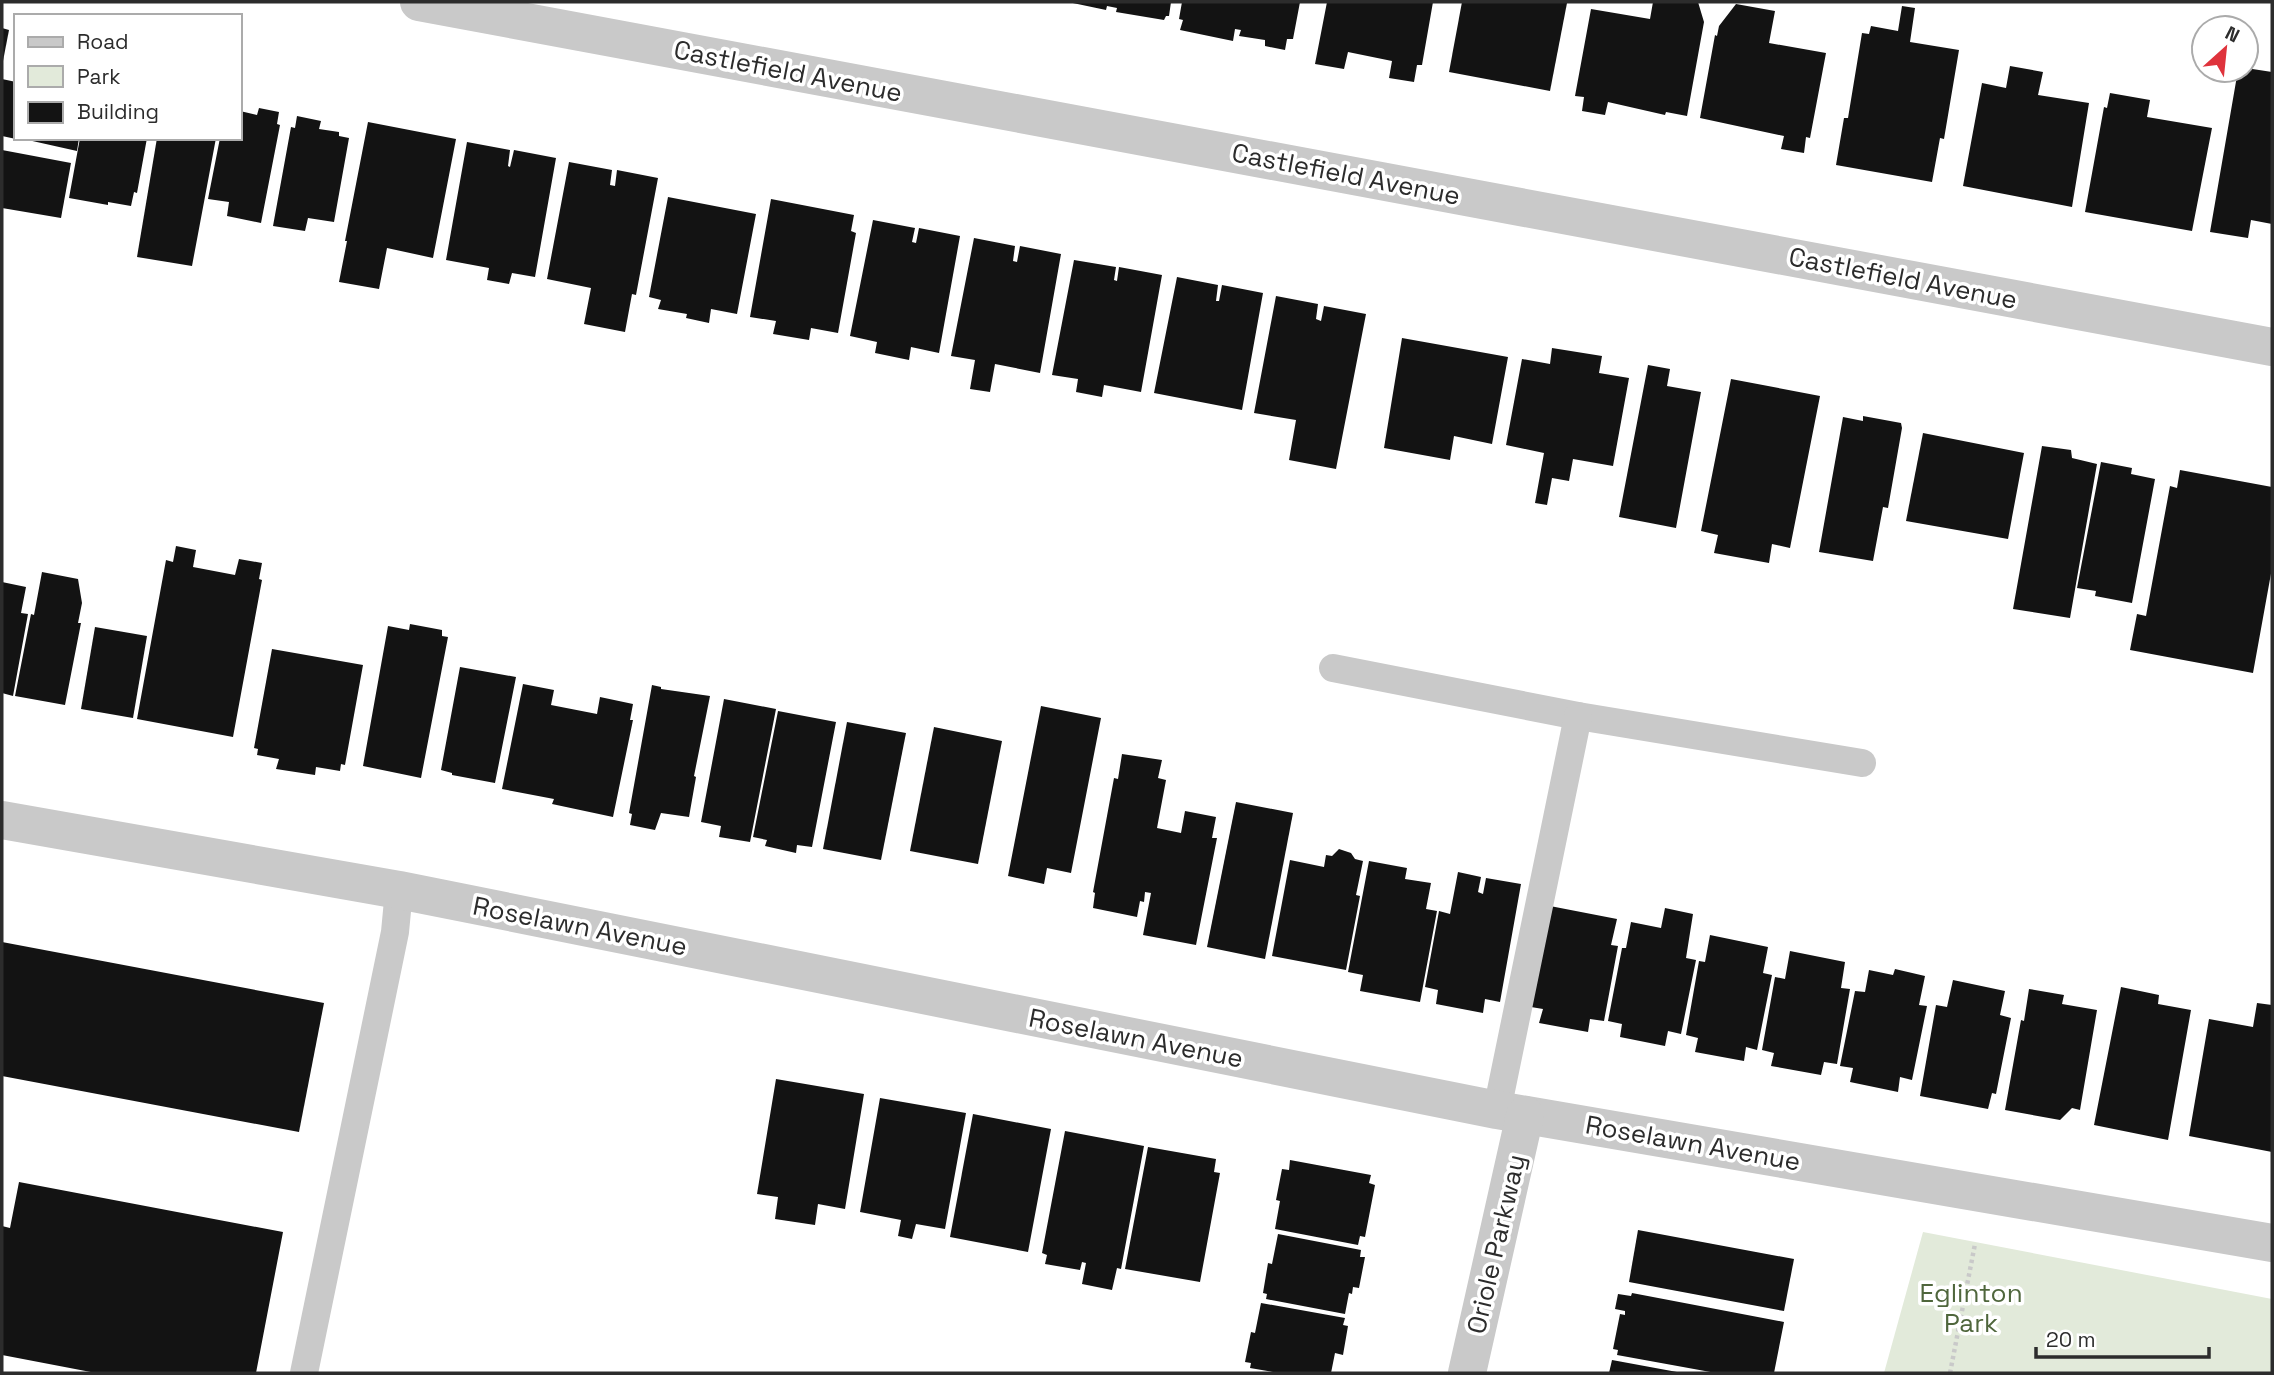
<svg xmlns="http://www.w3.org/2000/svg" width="2274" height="1375" font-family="'Space Grotesk',sans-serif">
<rect width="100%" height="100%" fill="#fff"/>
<polygon fill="#e2eada" points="1923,1232 2272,1299 2272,1373 1884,1373"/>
<g fill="#131313">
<polygon points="1068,2 1171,2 1169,16 1166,16 1164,20 1116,12 1117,8 1107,6 1106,10"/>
<polygon points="1182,2 1300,2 1293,39 1287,39 1285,50 1265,46 1265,40 1239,36 1241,30 1235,29 1233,41 1180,30 1183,20 1179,19"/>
<polygon points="1327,2 1433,2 1422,65 1417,65 1414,82 1389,78 1392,61 1348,52 1344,69 1315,64"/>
<polygon points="1462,2 1567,3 1550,91 1449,72"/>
<polygon points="1653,2 1698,2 1704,22 1687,116 1666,112 1665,115 1608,102 1605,115 1582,111 1584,97 1575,96 1591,9 1650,19"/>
<polygon points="1736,4 1775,11 1769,43 1826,53 1810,138 1806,137 1804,153 1781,149 1784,136 1700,118 1715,35 1717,36 1719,26"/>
<polygon points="1902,6 1915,8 1910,42 1959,50 1944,139 1940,138 1932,182 1836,165 1844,118 1848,118 1862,33 1869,34 1871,26 1898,31"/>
<polygon points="2,28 9,30 3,61 2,61"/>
<polygon points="2010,66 2043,72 2038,95 2089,103 2072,207 1963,186 1982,83 2006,88"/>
<polygon points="2246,68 2272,72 2272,224 2251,220 2248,238 2210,232 2238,70 2246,70"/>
<polygon points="2,79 16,82 16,139 2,136"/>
<polygon points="2110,93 2150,100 2147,117 2212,128 2192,231 2085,212 2104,107 2107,108"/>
<polygon points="259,108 279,112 277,124 280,125 261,223 227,216 229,202 208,199 220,138 240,138 240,111 257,115"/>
<polygon points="297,116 321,121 319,129 339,132 339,136 349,138 334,222 308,218 305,231 273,226 291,127 295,128"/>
<polygon points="368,122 456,139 433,258 387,248 379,289 339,282 347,241 345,241"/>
<polygon points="19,138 79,138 77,151"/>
<polygon points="80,138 147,138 137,193 134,192 131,206 108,202 108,205 69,198"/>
<polygon points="157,138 216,138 192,266 137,257"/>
<polygon points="467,142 510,150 508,166 510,167 514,150 556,158 535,277 512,273 509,284 487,280 489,268 446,260"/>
<polygon points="2,150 71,163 61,218 2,208"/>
<polygon points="569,162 612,170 610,185 615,186 617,170 658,178 636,295 632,294 625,332 584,324 591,288 547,279"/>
<polygon points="668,197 756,214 737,314 711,309 709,323 686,318 687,314 658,309 661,300 649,297"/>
<polygon points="771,199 854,215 851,231 856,233 838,333 811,328 809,340 773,334 776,321 750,317"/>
<polygon points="873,220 915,228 912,242 916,243 919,228 960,236 939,353 911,347 909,360 875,353 877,342 850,336"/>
<polygon points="974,238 1015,246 1013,261 1017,262 1020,246 1061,254 1040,373 995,364 990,392 970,389 975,360 951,356"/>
<polygon points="1074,260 1116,267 1114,280 1117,281 1119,267 1162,275 1141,392 1104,385 1102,397 1076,392 1078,379 1052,375"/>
<polygon points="1177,277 1218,285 1216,301 1219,301 1222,285 1263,293 1242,410 1154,393"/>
<polygon points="1276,296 1318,304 1316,319 1321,321 1324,306 1366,314 1336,469 1289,460 1296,420 1254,413"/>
<polygon points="1402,338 1508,357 1492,444 1454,436 1450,460 1384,448"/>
<polygon points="1552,348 1602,356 1599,373 1629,378 1613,466 1573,459 1569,481 1552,478 1547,505 1535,503 1544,453 1506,445 1522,359 1550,364"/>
<polygon points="1648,365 1670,369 1667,386 1701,392 1676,528 1619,517"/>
<polygon points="1731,379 1820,396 1790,548 1772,544 1769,563 1714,553 1718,535 1701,531"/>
<polygon points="1863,416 1901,423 1902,428 1888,508 1883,507 1873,561 1819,552 1843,417 1863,421"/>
<polygon points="1923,433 2024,453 2008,539 1906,521"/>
<polygon points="2042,446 2071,450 2072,458 2097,464 2070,618 2013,609"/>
<polygon points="2101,462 2132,468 2131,474 2155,479 2132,603 2095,596 2096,591 2077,588"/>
<polygon points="2180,470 2272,487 2272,568 2253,673 2130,650 2137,614 2146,616 2170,486 2177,488"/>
<polygon points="176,546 196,550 193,567 235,575 239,559 262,563 259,579 262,580 233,737 137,719 166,560 173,562"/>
<polygon points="42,572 78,579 82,603 78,623 81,623 65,705 15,696 31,614 34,615"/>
<polygon points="2,582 26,587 21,613 28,614 13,696 2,693"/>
<polygon points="410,624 442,630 442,636 448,637 421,778 363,766 388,626 409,630"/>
<polygon points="95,627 147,636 133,718 81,709"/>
<polygon points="272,649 363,665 345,765 341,764 340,771 316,767 315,775 276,769 279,759 257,755 258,749 254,748"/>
<polygon points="460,667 516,677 495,783 452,775 452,773 441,770"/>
<polygon points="523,684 554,690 551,705 597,714 600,697 633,704 630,720 633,720 613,817 552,804 554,799 502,789"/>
<polygon points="652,685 661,687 661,689 710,696 694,776 696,777 689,817 661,813 655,830 630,825 632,814 629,813"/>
<polygon points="724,699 776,709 750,842 719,837 721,826 701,822"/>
<polygon points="1041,706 1101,718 1071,873 1047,868 1044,884 1008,876"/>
<polygon points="778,711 836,722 812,847 797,845 796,853 765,846 767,840 753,837"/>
<polygon points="847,722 906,733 881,860 823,849"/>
<polygon points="934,727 1002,741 978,864 910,851"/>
<polygon points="1122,754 1162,760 1158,778 1166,780 1157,828 1181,833 1185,811 1216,817 1212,838 1217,838 1196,945 1143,935 1151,893 1145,892 1144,902 1140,901 1137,917 1093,908 1095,893 1093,892 1114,778 1118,779"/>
<polygon points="1236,802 1293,813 1265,959 1207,947"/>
<polygon points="1339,849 1351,853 1355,859 1363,861 1356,895 1360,896 1346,970 1272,956 1290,860 1324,867 1326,855 1332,856"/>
<polygon points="1369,861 1407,868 1405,879 1431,883 1426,909 1437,911 1420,1002 1360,991 1363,975 1348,972"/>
<polygon points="1458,872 1481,877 1478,892 1483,894 1486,878 1521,884 1500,1002 1485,999 1483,1013 1436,1004 1438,990 1425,987 1439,911 1450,914"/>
<polygon points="1550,906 1617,919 1611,945 1618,946 1604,1021 1590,1019 1588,1032 1539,1023 1543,1009 1531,1007"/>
<polygon points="1665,908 1693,914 1686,958 1696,960 1681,1034 1668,1031 1665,1046 1620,1037 1622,1024 1608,1021 1622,948 1626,948 1631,922 1661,928"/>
<polygon points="1710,935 1768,947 1763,973 1772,975 1757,1050 1746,1047 1744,1061 1695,1052 1698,1038 1686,1035 1699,961 1705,962"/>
<polygon points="2,942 324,1003 299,1132 2,1076"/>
<polygon points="1790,951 1845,962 1841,988 1850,989 1837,1064 1824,1062 1821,1075 1771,1066 1774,1053 1762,1050 1775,977 1785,979"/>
<polygon points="1895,969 1925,976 1919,1005 1927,1006 1912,1080 1900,1077 1898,1092 1850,1082 1853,1068 1840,1066 1855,991 1865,992 1869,970 1893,975"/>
<polygon points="1953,980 2005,991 2000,1015 2011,1018 1996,1094 1992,1093 1988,1109 1920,1096 1936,1005 1947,1007"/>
<polygon points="2121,987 2159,995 2158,1004 2191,1010 2168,1140 2094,1125"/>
<polygon points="2029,989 2064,995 2062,1004 2097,1010 2080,1110 2072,1108 2060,1120 2005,1110 2021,1020 2024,1021"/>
<polygon points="2257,1003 2272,1005 2272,1152 2189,1136 2209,1019 2253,1027"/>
<polygon points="776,1079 864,1094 845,1209 818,1204 815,1225 775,1219 778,1197 757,1194"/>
<polygon points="880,1098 966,1113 945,1229 916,1224 912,1239 898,1236 901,1220 860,1212"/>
<polygon points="973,1114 1051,1129 1028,1252 950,1237"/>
<polygon points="1065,1131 1144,1146 1121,1269 1117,1268 1112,1290 1082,1284 1086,1263 1082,1262 1080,1270 1045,1264 1047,1255 1042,1253"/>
<polygon points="1148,1147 1216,1159 1214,1172 1220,1173 1200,1282 1125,1269"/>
<polygon points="1290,1160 1371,1175 1369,1183 1375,1185 1365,1237 1360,1236 1358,1245 1275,1229 1280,1201 1276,1200 1282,1169 1289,1170"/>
<polygon points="19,1182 283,1232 256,1373 96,1373 2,1355 2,1226 10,1228"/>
<polygon points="1638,1230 1794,1259 1784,1311 1629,1282"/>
<polygon points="1278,1234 1361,1250 1360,1257 1365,1257 1359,1288 1353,1287 1352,1294 1349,1293 1345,1314 1266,1299 1267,1294 1263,1293 1268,1263 1272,1264"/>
<polygon points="1632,1293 1784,1322 1774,1373 1716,1373 1617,1355 1618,1350 1613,1349 1620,1314 1625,1315 1625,1311 1615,1309 1618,1294 1631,1296"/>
<polygon points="1261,1303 1345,1318 1343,1325 1348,1326 1343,1355 1335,1353 1331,1373 1279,1373 1250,1368 1251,1363 1245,1362 1251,1332 1255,1333"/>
<polygon points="1612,1360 1677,1372 1677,1373 1609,1373"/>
</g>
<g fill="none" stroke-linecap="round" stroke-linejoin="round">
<polyline stroke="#c9c9c9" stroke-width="4.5" stroke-dasharray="3.5 3.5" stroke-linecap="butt" points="1950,1373 1975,1244"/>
<g stroke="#c9c9c9" stroke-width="28">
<polyline points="1333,668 1578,716 1862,763"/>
<polyline points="1497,1110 1578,716"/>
<polyline points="304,1373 395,932 399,890"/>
</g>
<g stroke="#c9c9c9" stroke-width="38">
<polyline points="419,2 2272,347"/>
<polyline points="2,820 399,890 1497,1110 2272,1243"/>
<polyline points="1467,1373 1525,1115"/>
</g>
</g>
<g text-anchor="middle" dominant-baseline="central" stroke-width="7" stroke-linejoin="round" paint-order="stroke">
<g font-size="26" fill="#2c2c2c" stroke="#fff">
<text transform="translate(788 71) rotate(11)">Castlefield Avenue</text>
<text transform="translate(1346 174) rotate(11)">Castlefield Avenue</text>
<text transform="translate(1903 278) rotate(11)">Castlefield Avenue</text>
<text transform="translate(580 926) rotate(11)">Roselawn Avenue</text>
<text transform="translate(1136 1038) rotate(11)">Roselawn Avenue</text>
<text transform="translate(1693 1143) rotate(10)">Roselawn Avenue</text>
<text transform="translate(1496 1244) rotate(-77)">Oriole Parkway</text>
</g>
<g font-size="26" fill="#4f663c" stroke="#fff">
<text x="1971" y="1293">Eglinton<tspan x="1971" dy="30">Park</tspan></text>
</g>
</g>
<rect width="2274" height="1375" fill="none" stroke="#2c2c2c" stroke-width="7"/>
<rect x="14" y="14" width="228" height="126" fill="#ffffff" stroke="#ababab" stroke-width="2"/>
<rect x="28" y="37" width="35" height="10" fill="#c9c9c9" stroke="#ababab" stroke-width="2"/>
<text x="77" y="49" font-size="21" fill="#2c2c2c">Road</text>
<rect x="28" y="66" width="35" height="21" fill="#e2eada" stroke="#ababab" stroke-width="2"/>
<text x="77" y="84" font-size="21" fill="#2c2c2c">Park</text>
<rect x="28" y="102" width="35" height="21" fill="#131313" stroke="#ababab" stroke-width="2"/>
<text x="77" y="119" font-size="21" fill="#2c2c2c">Building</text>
<g transform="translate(2225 49) rotate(27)"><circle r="33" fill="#ffffff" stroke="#ababab" stroke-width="2"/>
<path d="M0-5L12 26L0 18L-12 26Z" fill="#df333c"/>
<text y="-10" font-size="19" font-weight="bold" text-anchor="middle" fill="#2c2c2c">N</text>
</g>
<path d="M2036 1347v10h173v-10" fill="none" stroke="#2c2c2c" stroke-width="3.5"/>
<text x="2046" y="1347" font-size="21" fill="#2c2c2c" stroke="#ffffff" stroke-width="5" paint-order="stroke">20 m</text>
</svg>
